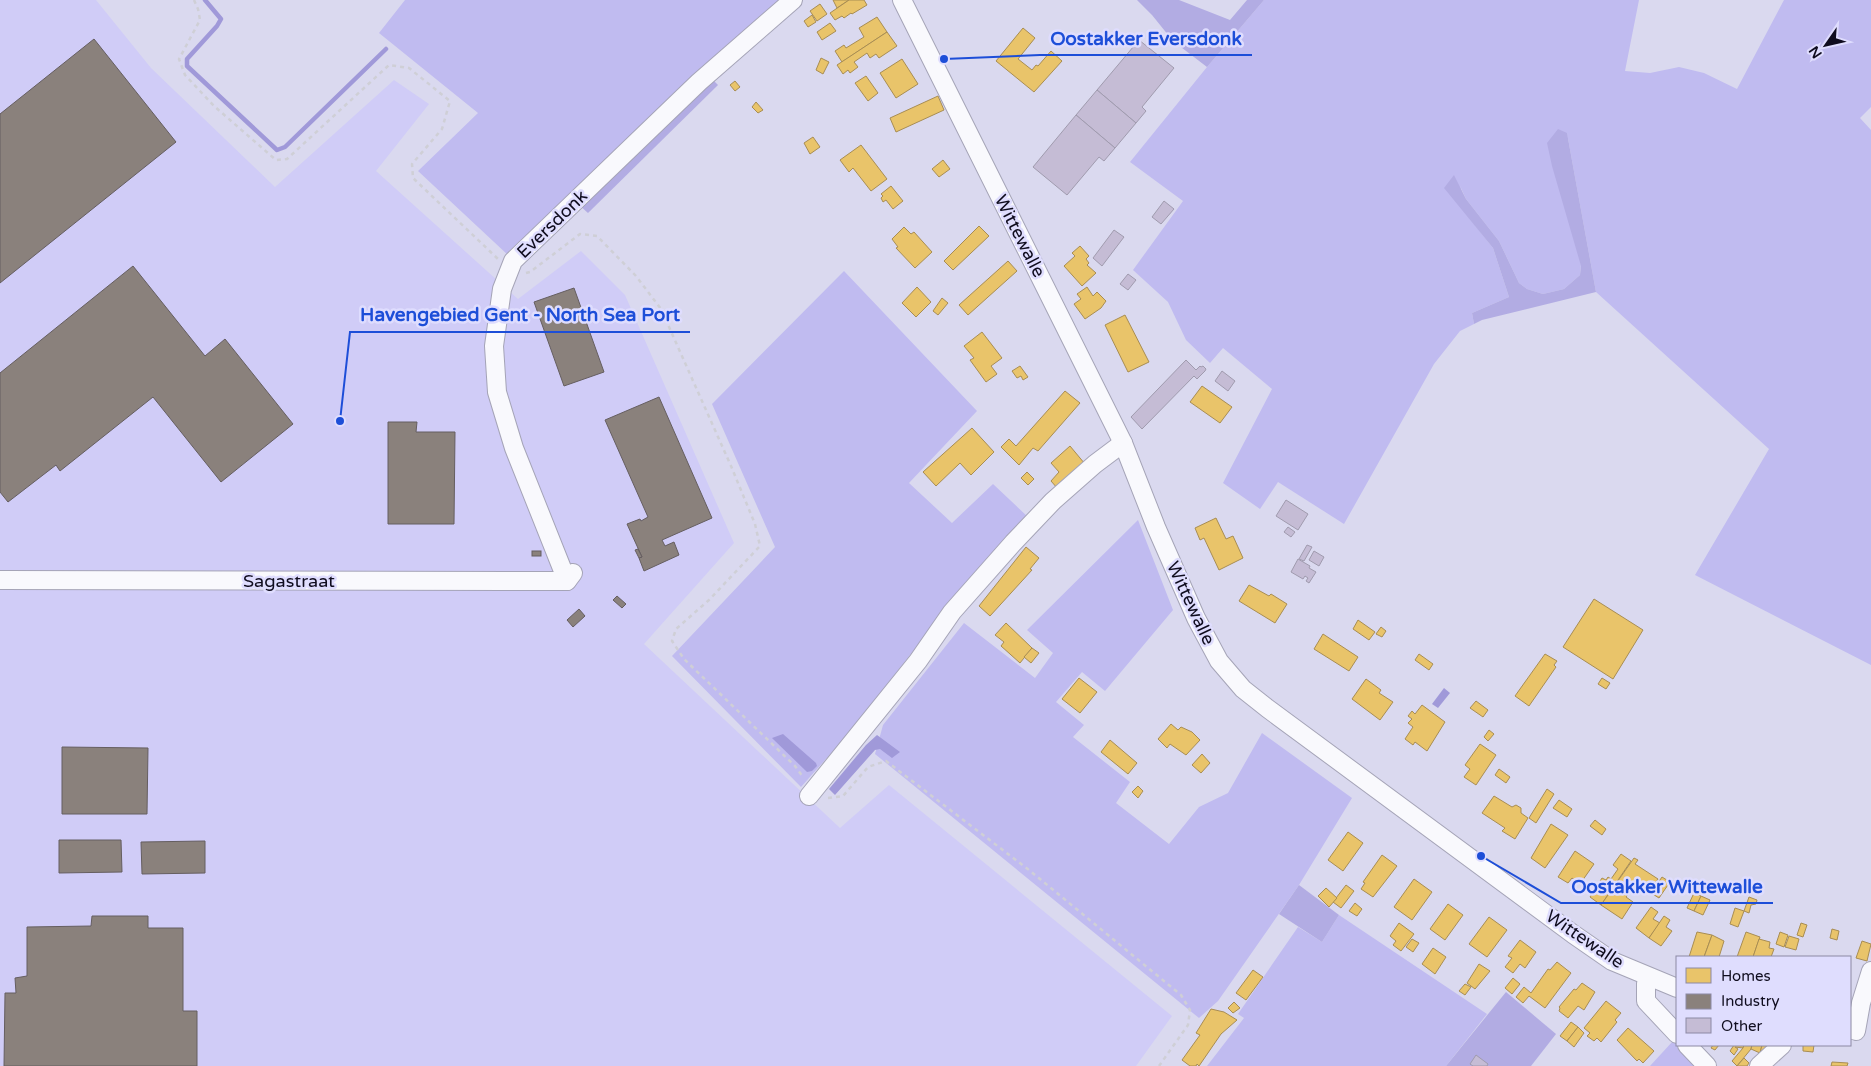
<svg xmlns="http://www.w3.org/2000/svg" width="1871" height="1066" font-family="'Varela Round',sans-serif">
<rect width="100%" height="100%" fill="#dad9ef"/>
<polygon fill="#d0ccf7" points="0,0 96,0 151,68 275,187 394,80 429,104 376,171 518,299 581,251 625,295 734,543 644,644 840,828 889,785 1172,1016 1136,1066 0,1066"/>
<g fill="#c0bbf0">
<polygon points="405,0 780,0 509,256 418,171 478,113 379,33"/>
<polygon points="1264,0 1639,0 1625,71 1650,73 1679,67 1704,73 1737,89 1784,0 1871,0 1871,107 1860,118 1871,130 1871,665 1695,575 1769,449 1596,292 1567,133 1581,265 1580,275 1564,289 1543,294 1527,289 1519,283 1499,241 1466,199 1460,186 1470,219 1493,248 1509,297 1472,313 1474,324 1460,331 1434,364 1344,524 1278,482 1260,509 1223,483 1272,389 1223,348 1210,363 1186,340 1168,302 1133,270 1183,201 1130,162 1207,67"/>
<polygon points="844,271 977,411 909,483 952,523 993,484 1029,518 936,622 849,733 801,787 672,656 775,547 712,404"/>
<polygon points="1138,520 1173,610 1105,691 1082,672 1056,702 1084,725 1073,737 1130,782 1116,803 1169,844 1199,807 1228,793 1262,733 1352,798 1299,885 1218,1001 1199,1018 875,754 883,725 964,623 1035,678 1053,653 1027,630"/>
<polygon points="1339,915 1487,1014 1446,1066 1207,1066 1244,1018 1238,1014 1298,927 1322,942"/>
<polygon points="1673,1041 1695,1066 1650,1066"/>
</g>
<g fill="#b2ace3">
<polygon points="1137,0 1179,0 1230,20 1247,0 1264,0 1207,67 1173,41 1152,15"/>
<polygon points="710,77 718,85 588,213 578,204"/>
<polygon points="1558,129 1567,133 1596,292 1482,320 1474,324 1472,313 1509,297 1493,248 1444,188 1454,175 1466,199 1499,241 1519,283 1527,289 1543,294 1564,289 1580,275 1581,266 1552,166 1547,143"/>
<polygon points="1299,885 1339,915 1322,942 1279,914"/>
<polygon points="1506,992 1556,1034 1531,1066 1446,1066"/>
</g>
<g fill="#a099d9">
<polygon points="1444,688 1450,693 1438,708 1432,704"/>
<polygon points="783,734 816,763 817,766 812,771 807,772 772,738"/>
<polygon points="877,735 900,752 892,758 880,749 875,750 835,795 829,789 866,745"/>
</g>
<g fill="#e9c46a" stroke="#a88d53">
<polygon points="833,0 849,0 837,8"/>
<polygon points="849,0 864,0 867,5 852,14 851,13 844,18 842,16 835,20 830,13"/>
<polygon points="820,4 827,14 817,21 810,11"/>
<polygon points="812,15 816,22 808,27 804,21"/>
<polygon points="877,17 887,32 842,62 835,51 844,45 846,48 864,37 859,28"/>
<polygon points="830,23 836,31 822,40 817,32"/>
<polygon points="1023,28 1035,38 1018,59 1032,70 1036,65 1038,66 1051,51 1062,61 1034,92 996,61"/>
<polygon points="887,32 897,46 879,58 876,54 870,58 867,53 854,62 858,67 850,73 848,70 843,74 837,65"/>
<polygon points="821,58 829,62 823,74 816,70"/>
<polygon points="902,59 918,84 896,98 880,73"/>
<polygon points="866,76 878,93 868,101 855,83"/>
<polygon points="735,81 740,87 735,91 730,85"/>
<polygon points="938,96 944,110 896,132 890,118"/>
<polygon points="756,102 763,110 758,113 752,107"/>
<polygon points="813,137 820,147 810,154 804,143"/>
<polygon points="861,145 887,179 871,191 853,168 849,172 840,160"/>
<polygon points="943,160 950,169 939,177 932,169"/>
<polygon points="891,186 903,201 893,209 886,200 883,202 881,198 883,196 881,194"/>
<polygon points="979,226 989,236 953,270 944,261"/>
<polygon points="904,227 911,234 914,232 932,252 915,268 896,248 898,247 892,239"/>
<polygon points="1080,246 1089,256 1086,259 1089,263 1087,265 1096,273 1082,286 1064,266 1075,256 1072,253"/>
<polygon points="1008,261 1017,271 968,315 959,305"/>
<polygon points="917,287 931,302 916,317 902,303"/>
<polygon points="1087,287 1093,296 1097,292 1106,301 1101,308 1085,319 1074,304 1081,299 1077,294"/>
<polygon points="942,298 948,303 938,315 933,311"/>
<polygon points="1125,315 1149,362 1128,372 1105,325"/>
<polygon points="982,332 1002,358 991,366 997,374 986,382 970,360 974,358 964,346"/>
<polygon points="1020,366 1028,377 1023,380 1021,376 1017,378 1012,371"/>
<polygon points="1202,386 1232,407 1220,423 1190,402"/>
<polygon points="1065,391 1080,403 1038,451 1033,448 1019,465 1001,447 1009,439 1016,446"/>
<polygon points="972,428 994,452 971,475 960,463 936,486 923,472"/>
<polygon points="1070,446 1085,464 1058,489 1051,481 1059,472 1051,463"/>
<polygon points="1027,472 1034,479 1028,485 1021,478"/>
<polygon points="1216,518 1226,539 1233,536 1243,558 1219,570 1204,538 1200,540 1195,528"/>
<polygon points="1026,547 1039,558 1030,569 1032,570 990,616 979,606"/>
<polygon points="1249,585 1269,596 1271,594 1287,604 1275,623 1239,601"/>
<polygon points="1594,599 1643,630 1613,679 1563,647"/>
<polygon points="1358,620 1375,632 1369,640 1353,629"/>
<polygon points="1006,623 1032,648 1020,663 1001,646 1004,642 995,635"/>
<polygon points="1381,627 1386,631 1382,637 1376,634"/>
<polygon points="1323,634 1358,657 1349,671 1314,649"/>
<polygon points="1032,648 1039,653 1031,663 1024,657"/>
<polygon points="1419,654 1433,664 1429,670 1415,660"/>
<polygon points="1545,654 1557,661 1554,665 1556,667 1529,706 1515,696"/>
<polygon points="1079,678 1097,692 1080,713 1062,699"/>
<polygon points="1602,678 1610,683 1606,689 1598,684"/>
<polygon points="1366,679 1381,690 1379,693 1393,702 1380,720 1352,699"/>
<polygon points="1476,701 1488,710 1483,717 1470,708"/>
<polygon points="1422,705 1445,722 1427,751 1415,742 1413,745 1405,739 1413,727 1408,723 1412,719 1408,716 1412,711 1415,714"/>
<polygon points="1171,724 1178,730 1181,727 1192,732 1200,740 1186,755 1170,744 1167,748 1158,739"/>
<polygon points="1489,730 1494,734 1488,741 1484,737"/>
<polygon points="1110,740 1137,763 1128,774 1101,752"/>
<polygon points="1480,744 1496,755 1476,785 1464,777 1470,769 1465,765"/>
<polygon points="1202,754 1210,763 1201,773 1192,765"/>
<polygon points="1499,769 1510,777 1506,783 1495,775"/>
<polygon points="1138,786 1143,791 1138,798 1132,792"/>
<polygon points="1547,789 1554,794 1536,823 1529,818"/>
<polygon points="1494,796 1512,807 1516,805 1521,808 1521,813 1528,818 1515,839 1502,831 1505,828 1482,813"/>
<polygon points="1559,800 1572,809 1567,817 1553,808"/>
<polygon points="1595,820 1606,829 1602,835 1590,826"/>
<polygon points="1551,824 1568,835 1545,868 1531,858"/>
<polygon points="1348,832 1363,843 1343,871 1328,860"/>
<polygon points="1575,851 1594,864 1580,884 1572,878 1568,883 1558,877"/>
<polygon points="1621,854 1631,861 1601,905 1590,897 1602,878 1606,880 1608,877 1611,879 1618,869 1613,865"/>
<polygon points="1382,855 1397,866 1373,897 1361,889 1365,883 1363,882"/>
<polygon points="1634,858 1638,860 1635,864 1658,879 1648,893 1626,878 1623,883 1626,885 1622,890 1628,894 1626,897 1633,902 1622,919 1601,905"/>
<polygon points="1662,877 1670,882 1659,898 1651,893"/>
<polygon points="1414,879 1432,892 1412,920 1394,907"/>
<polygon points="1346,885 1354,891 1341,908 1333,902"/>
<polygon points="1326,888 1337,898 1329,907 1318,896"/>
<polygon points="1694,893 1701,896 1694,911 1687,908"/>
<polygon points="1701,896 1710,900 1703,915 1694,911"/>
<polygon points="1749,897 1757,900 1756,904 1751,905 1749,913 1744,911"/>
<polygon points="1355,903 1362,909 1357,916 1349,911"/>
<polygon points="1448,904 1463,915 1445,940 1430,929"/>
<polygon points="1651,907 1658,912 1653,919 1660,923 1649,938 1636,928"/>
<polygon points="1735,908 1744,911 1738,927 1730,924"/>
<polygon points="1664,916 1670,920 1666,927 1672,931 1661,946 1649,938"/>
<polygon points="1489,917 1507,930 1487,957 1469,944"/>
<polygon points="1399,923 1414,934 1401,951 1393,945 1396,941 1390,936"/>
<polygon points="1801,923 1807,925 1803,937 1797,935"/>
<polygon points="1832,929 1839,931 1837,940 1830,938"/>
<polygon points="1697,932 1712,935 1704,957 1689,957"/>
<polygon points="1746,932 1760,937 1753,957 1737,957"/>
<polygon points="1780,932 1788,935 1784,947 1776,944"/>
<polygon points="1712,935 1724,941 1719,957 1704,957"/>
<polygon points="1789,936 1799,939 1796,950 1785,947"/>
<polygon points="1412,939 1419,943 1413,952 1406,947"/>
<polygon points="1759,939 1770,942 1769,948 1774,949 1771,957 1753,957"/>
<polygon points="1520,940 1536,952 1525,968 1520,964 1513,973 1505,967 1512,958 1508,956"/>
<polygon points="1862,941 1871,944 1867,961 1856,958"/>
<polygon points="1433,948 1446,957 1435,974 1422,964"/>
<polygon points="1557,962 1571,973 1545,1008 1529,996 1523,1003 1516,997 1524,987 1531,993 1548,969 1550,970"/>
<polygon points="1479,964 1490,971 1475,989 1467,983"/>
<polygon points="1253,970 1263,977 1246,1000 1236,993"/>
<polygon points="1513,978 1520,984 1512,994 1505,988"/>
<polygon points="1582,983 1595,992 1584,1010 1578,1006 1568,1018 1559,1011 1560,1008 1559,1007 1574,989 1576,990"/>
<polygon points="1465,984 1471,987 1465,995 1459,991"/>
<polygon points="1606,1001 1621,1013 1615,1020 1617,1022 1601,1042 1597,1038 1594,1041 1587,1036 1590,1033 1584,1028"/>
<polygon points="1234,1002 1240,1008 1233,1013 1228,1008"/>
<polygon points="1211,1009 1224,1012 1237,1020 1221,1034 1199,1066 1197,1064 1196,1066 1190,1066 1182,1060 1200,1035 1196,1033"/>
<polygon points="1571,1022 1578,1027 1567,1041 1560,1036"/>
<polygon points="1578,1027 1584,1033 1574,1047 1567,1041"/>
<polygon points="1628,1028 1654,1051 1643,1063 1639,1059 1637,1061 1617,1040"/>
<polygon points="1713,1045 1719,1045 1715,1050 1711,1048"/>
<polygon points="1734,1045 1744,1045 1743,1048 1735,1047 1738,1049 1734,1055 1730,1051"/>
<polygon points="1744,1045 1752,1045 1751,1049 1737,1066 1732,1061 1743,1048"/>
<polygon points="1752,1045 1762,1045 1760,1053 1751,1049"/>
<polygon points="1762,1045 1772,1045 1759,1057"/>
<polygon points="1803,1045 1814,1045 1813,1052 1803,1051"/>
<polygon points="1744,1058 1749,1063 1747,1066 1737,1066"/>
<polygon points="1832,1062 1848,1063 1847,1066 1831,1066"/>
</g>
<g fill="#8a817c" stroke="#655e60">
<polygon points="94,39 176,142 0,283 0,114"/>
<polygon points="133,266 205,356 225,339 293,424 221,482 153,397 60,471 56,465 8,502 0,492 0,373"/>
<polygon points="574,288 604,372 564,386 534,302"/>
<polygon points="659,397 712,518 662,540 665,546 674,542 679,555 644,571 639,558 642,557 627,524 640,519 641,521 648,517 605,420"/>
<polygon points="388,422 417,422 416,432 455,432 454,524 388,524"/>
<polygon points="638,549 642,557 639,558 635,550"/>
<rect x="532" y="551" width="9" height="5"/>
<polygon points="617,596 626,604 622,608 613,600"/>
<polygon points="579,609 585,616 573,627 567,620"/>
<polygon points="62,747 148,748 147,814 62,814"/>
<polygon points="59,840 121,840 122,872 59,873"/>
<polygon points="205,841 205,873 142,874 141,842"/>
<polygon points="92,916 148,916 148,928 183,928 183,1011 197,1011 197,1066 4,1066 5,993 16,993 15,978 27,976 27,927 91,926"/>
</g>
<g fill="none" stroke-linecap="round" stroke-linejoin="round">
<polyline stroke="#a099d9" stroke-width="4.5" points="205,0 221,19 217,26 187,59 187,66 277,150 285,147 386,49"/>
</g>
<g fill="#c5bcd5" stroke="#a09bae">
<polygon points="1139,40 1174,68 1142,107 1146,111 1136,123 1097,90"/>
<polygon points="1097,90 1136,123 1115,148 1076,115"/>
<polygon points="1076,115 1115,148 1104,161 1099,157 1067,195 1033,167"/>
<polygon points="1164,201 1174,209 1161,224 1152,217"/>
<polygon points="1114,230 1124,237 1102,266 1093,258"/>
<polygon points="1128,274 1136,280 1128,290 1120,284"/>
<polygon points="1186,360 1196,370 1200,366 1201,367 1203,366 1206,369 1205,371 1197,379 1194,376 1142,429 1131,417"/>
<polygon points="1222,371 1235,381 1228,391 1215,381"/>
<polygon points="1286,500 1308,514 1298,530 1276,516"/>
<polygon points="1288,527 1295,532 1291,537 1284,532"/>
<polygon points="1307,545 1312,547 1304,561 1299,559"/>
<polygon points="1314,551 1324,557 1319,566 1309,560"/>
<polygon points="1298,559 1310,566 1309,568 1316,572 1309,583 1306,581 1308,578 1305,576 1303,579 1291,572"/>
<polygon points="1476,1055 1488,1064 1487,1066 1473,1066 1470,1064"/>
</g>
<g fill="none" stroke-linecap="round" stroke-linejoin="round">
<defs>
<g id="minor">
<polyline points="902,0 1123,443 1156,527 1196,618 1219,661 1243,689 1267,708 1573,934 1612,961 1677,988"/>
<polyline points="0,580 567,581 573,573"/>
<polyline points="567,581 514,448 497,392 494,346 502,289 513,261 699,82 793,0"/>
<polyline points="809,796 918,661 952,612 1013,543 1053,501 1095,464 1123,443"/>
<polyline points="1648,977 1646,984 1646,1001 1677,1034"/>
<polyline points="1856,1031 1861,1003 1871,971"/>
<polyline points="1687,1045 1707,1066"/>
<polyline points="1759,1066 1782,1045"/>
</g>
</defs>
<use href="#minor" stroke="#a5a4b7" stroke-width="20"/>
<g stroke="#cfcfd6" stroke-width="2.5" stroke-dasharray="4 4" stroke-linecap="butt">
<polyline points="194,0 198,9 200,20 179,59 185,75 214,106 276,160 287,159 389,65 409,68 450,101 442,129 412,164 413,178 498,259"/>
<polyline points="526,273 530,272 580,234 597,236 636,276 661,309 731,466 755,524 760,546 709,600 676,629 672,641 684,659 795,766 803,777"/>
<polyline points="828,798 843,796 868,767 886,761 1029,870 1181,995 1190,1010 1188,1025 1159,1066"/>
</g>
<use href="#minor" stroke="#f9f9fd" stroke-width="18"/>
</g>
<g text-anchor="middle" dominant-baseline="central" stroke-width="5" stroke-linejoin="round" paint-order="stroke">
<g font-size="18" fill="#0f0c1e" stroke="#dfddfe">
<text transform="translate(552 224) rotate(-44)">Eversdonk</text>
<text transform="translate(1020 236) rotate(63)">Wittewalle</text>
<text x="289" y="581">Sagastraat</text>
<text transform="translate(1191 603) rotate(65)">Wittewalle</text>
<text transform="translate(1585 939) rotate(34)">Wittewalle</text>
</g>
</g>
<path fill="none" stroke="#1d4ed8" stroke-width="2" d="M944 59L1040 55H1252M340 421L350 332H690M1481 856L1561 903H1773"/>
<g fill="#1d4ed8" stroke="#dfddfe" stroke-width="2">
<circle cx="944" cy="59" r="5"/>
<circle cx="340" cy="421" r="5"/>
<circle cx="1481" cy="856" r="5"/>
</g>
<g font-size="19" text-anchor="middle" font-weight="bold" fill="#1d4ed8" stroke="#dfddfe" stroke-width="5" stroke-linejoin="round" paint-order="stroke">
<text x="1146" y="45">Oostakker Eversdonk</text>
<text x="520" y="321">Havengebied Gent - North Sea Port</text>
<text x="1667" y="893">Oostakker Wittewalle</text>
</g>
<rect x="1676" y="956" width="175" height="90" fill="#dfddfe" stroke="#8c89a4"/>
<rect x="1686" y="968" width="25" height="15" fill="#e9c46a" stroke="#8c89a4"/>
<text x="1721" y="981" font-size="15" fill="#0f0c1e">Homes</text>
<rect x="1686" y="994" width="25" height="15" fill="#8a817c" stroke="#8c89a4"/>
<text x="1721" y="1006" font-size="15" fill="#0f0c1e">Industry</text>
<rect x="1686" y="1018" width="25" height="15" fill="#c5bcd5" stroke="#8c89a4"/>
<text x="1721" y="1031" font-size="15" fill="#0f0c1e">Other</text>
<g transform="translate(1826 45) rotate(236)" stroke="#dfddfe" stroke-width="4" paint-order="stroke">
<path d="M0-4L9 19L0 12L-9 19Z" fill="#0f0c1e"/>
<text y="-8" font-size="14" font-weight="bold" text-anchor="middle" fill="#0f0c1e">N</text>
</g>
</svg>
